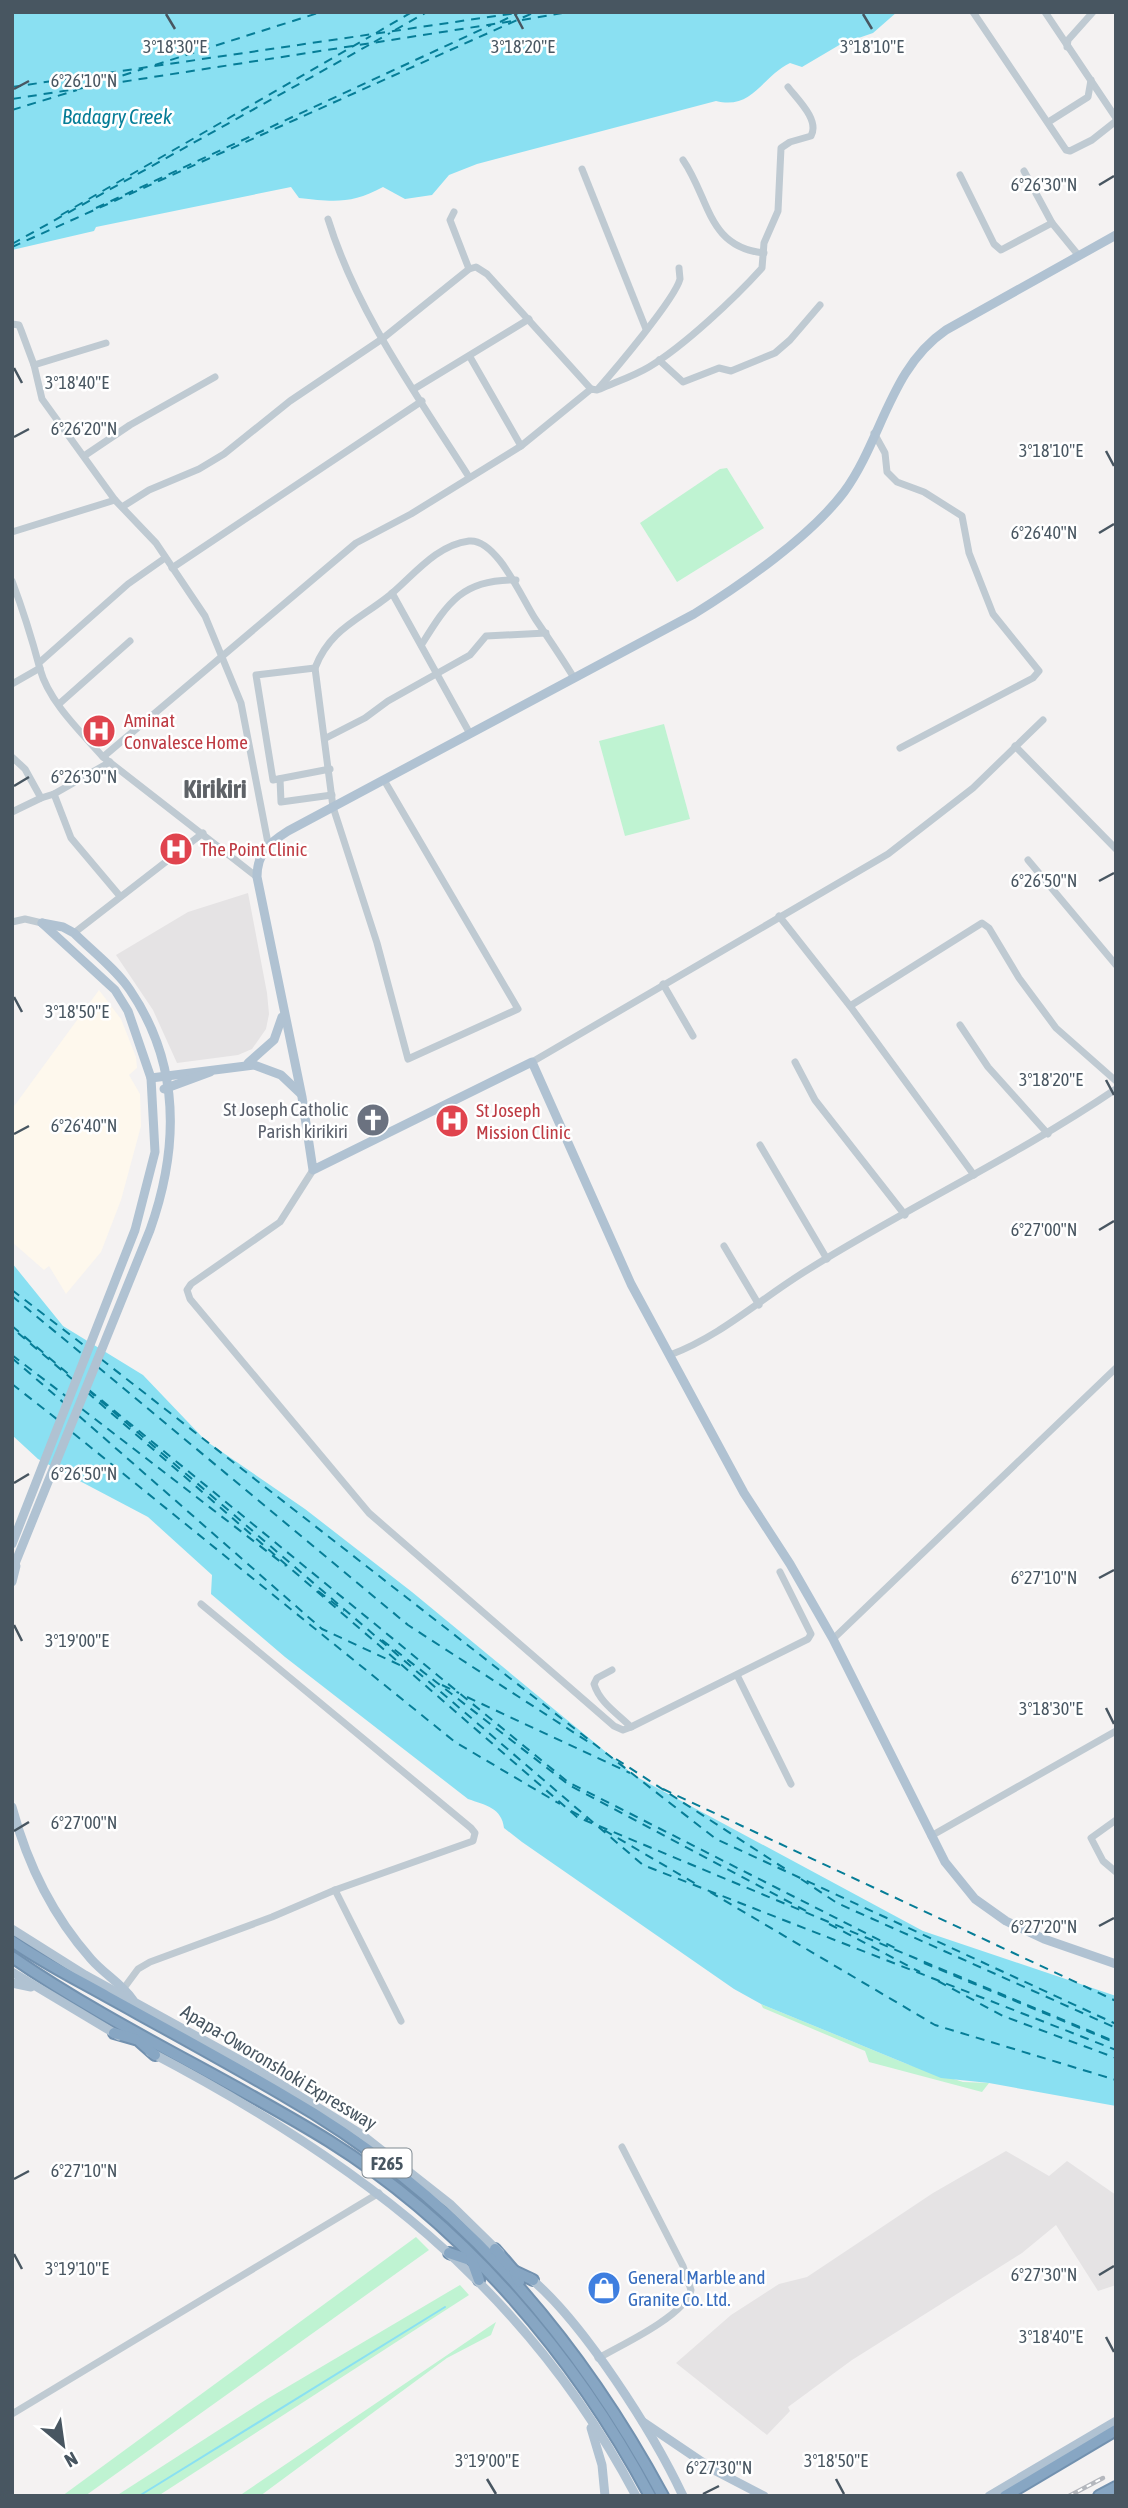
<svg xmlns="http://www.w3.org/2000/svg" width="1128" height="2508" font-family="'Asap Condensed',sans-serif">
<rect width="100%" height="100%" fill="#f4f2f2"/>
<polygon fill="#fef8ed" points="99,990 121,1019 136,1057 137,1068 129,1075 140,1094 141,1126 121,1200 101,1252 66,1294 49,1266 44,1270 12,1242 12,1109"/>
<g fill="#e5e3e4">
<polygon points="248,893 267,993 269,1014 266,1029 252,1049 238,1055 177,1063 153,1010 116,955 188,912"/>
<polygon points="1006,2151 1049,2176 1067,2161 1116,2195 1116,2285 1098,2291 1056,2225 1022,2253 852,2360 788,2407 790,2411 767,2435 676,2363 731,2315 779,2284 807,2277 933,2193"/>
</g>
<g fill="#bff3d2">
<polygon points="727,468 764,528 677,582 640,523 720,469"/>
<polygon points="664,724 690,819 625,836 599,741"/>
<polygon points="761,2004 907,2064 963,2082 989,2083 982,2092 869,2062 865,2051 763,2008"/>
<polygon points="416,2237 429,2250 85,2496 62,2496"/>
<polygon points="460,2285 469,2295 158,2496 116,2496 267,2399"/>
<polygon points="496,2322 491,2335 447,2358 260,2496 239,2496"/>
</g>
<g fill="#8ae0f2">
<path d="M12,12H897L873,33L841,44L802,67L790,63C761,77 753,110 716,101L477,164L449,175L432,195L405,199L383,187C352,204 334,202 299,198L291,187L96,227L94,231L12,250Z"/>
<path d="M12,1263L63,1326L143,1375L206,1441L305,1509L412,1592L635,1776L923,1931L1116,1996V2106L989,2083L941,2078L761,2004L734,1989L522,1842L504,1828C502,1808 485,1805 468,1799L285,1657L211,1594L212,1575L148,1517L38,1459L12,1435Z"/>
</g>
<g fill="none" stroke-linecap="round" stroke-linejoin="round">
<polyline stroke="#8ae0f2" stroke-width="2" points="139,2496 445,2307"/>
<g stroke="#067d97" stroke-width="2" stroke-dasharray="9 7" stroke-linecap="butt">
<polyline points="522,20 569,12"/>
<polyline points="500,22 520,12"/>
<polyline points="395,30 427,12"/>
<polyline points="376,33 412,12"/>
<polyline points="374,42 390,33"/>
<polyline points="155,65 321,12"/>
<polyline points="92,85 143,69"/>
<polyline points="12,87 516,13"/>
<polyline points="12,99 513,21"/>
<polyline points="12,110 77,90"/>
<polyline points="96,208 491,25"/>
<polyline points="61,215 371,36"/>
<polyline points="12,244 369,45"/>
<polyline points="12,247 535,12"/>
<polyline points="12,1290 86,1347"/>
<polyline points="12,1296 82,1354"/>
<polyline points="12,1326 73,1378"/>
<polyline points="18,1333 72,1379"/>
<polyline points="12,1355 67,1397"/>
<polyline points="12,1358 64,1403"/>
<polyline points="101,1359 716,1839 1116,2024"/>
<polyline points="98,1367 408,1625 593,1745"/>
<polyline points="12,1384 58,1420"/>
<polyline points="88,1390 643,1865 1116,2050"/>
<polyline points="89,1390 568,1782 897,1949"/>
<polyline points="87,1392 577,1817 594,1824"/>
<polyline points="82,1409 286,1566"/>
<polyline points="79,1416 322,1629 402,1666"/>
<polyline points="73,1433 455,1742 560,1804"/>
<polyline points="318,1591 344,1611"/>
<polyline points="382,1640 569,1785 806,1911"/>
<polyline points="442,1685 459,1693"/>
<polyline points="467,1697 630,1773"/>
<polyline points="616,1759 787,1870"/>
<polyline points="663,1789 1116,2001"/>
<polyline points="571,1811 588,1820"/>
<polyline points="599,1826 1116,2042"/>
<polyline points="604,1830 696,1884"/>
<polyline points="801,1879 837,1903 1116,2028"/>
<polyline points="710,1892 935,2025 1116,2080"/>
<polyline points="829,1924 920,1972"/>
<polyline points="924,1963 1116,2043"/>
<polyline points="938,1981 1003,2016 1116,2058"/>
</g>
<defs>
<g id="highway">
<path d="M12,1941C42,1962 76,1979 108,1997C166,2029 225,2061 283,2095C451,2191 572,2328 663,2496"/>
<path d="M12,1957C113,2027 226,2077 329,2141C465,2226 575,2356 650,2496"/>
<polyline points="129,2032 155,2055"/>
<polyline points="114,2033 135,2039"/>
<polyline points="495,2249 514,2271 519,2282"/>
<polyline points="449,2253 473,2261"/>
<polyline points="471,2258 479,2280"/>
<polyline points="514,2271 533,2280"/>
<polyline points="1005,2496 1116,2430"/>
<polyline points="1099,2496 1116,2487"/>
</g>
</defs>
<use href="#highway" stroke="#7291af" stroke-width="14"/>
<g stroke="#bfcad2" stroke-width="7">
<polyline points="973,12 1066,150 1070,151 1092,140 1116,121"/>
<polyline points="1045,12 1116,118"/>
<polyline points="1067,47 1068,40 1093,12"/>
<polyline points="1050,121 1088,97 1091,80"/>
<path d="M683,160C710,199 707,247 764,253"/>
<polyline points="582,169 646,329"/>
<polyline points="1024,171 1052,223 1079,256"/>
<polyline points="960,175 994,244 1001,250 1052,223"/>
<path d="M328,219C357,313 417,395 469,477"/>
<polyline points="469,269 476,267 487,274 591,389"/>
<polyline points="12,324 19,325 21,330 34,365 42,399 115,500 156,543 205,616 241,703 268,843"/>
<polyline points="470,357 521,446"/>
<polyline points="659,360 683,382 719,368 731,371 775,353 790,340 820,305"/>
<polyline points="34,365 106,343"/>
<polyline points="414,389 529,319"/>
<path d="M600,389C616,382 634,376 649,367C684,346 735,298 762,268L764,243L778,211L781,148L790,142L811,136C820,120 797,99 788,87"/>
<polyline points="874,433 885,453 887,472 897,482 924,492 962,516 969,553 993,614 1039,671 1033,678 900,748"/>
<polyline points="84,456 130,425 215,377"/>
<polyline points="122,507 149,490 199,469 224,454 290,401 382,339 469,269 450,220 454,212"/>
<polyline points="12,532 115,500"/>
<polyline points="172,568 422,401"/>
<path d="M12,581C23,610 32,639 40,669C49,702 81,732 103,757L257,877"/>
<polyline points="392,593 469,732"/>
<path d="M422,644C448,602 463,579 516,580"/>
<polyline points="40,662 128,584 165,558"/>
<polyline points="315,668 256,675 273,780 330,769"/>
<polyline points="12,684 40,668"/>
<polyline points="59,704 130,641"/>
<polyline points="326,738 365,718 388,701 470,655 486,636 546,633"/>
<polyline points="1015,746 1116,849"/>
<polyline points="12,757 25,769 41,798 54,794 110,762"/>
<path d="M103,757L356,543L411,514L521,446L591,389L597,390C613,372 675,299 680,279C680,278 679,269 679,268"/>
<polyline points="280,779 281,802 332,795"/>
<path d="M384,780L518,1009L408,1059L377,943L333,807L315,668C330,629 359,620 390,595C413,576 436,545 469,541C497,538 523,601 536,620C549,639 562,658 574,678"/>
<polyline points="54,794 71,838 119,895"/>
<polyline points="12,812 41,798"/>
<polyline points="1028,860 1116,965"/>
<polyline points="779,916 850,1006 974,1175"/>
<polyline points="12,922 25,919 42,923"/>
<polyline points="74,933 203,833"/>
<polyline points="663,984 693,1036"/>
<polyline points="850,1006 982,923 989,928 1019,978 1056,1028 1116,1081"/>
<polyline points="960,1025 988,1067 1048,1134"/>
<polyline points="532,1062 888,854 973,788 1043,720"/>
<polyline points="795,1062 815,1100 905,1215"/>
<polyline points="760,1145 827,1259"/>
<polyline points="313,1170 280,1222 191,1284 187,1290 190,1299 369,1513 614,1726 623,1730 631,1727"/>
<polyline points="724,1246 759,1305"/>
<path d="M670,1355C723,1335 761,1298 809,1269C910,1206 1017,1156 1116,1089"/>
<polyline points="833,1639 1116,1368"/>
<path d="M612,1670L597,1678L594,1684C600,1703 617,1713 631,1727L808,1639L811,1634L780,1572"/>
<polyline points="737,1675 791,1784"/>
<polyline points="1116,1820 1091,1838 1103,1861 1116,1872"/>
<polyline points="931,1836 1116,1731"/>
<polyline points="335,1890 401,2021"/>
<polyline points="124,1988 138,1969 150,1962 272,1917 335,1890 473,1841 475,1833 471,1828 201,1604"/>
<path d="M598,2358C620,2346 686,2315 691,2290L683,2266L622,2147"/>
<polyline points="12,2414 379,2193"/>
</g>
<g stroke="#b0c2d2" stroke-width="9">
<path d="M1116,235L946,330C890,368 882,440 844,492C811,536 741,585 694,614L288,831C269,843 257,853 257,877L302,1097L313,1170L532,1062L631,1284L744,1493L790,1564L833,1639L945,1862L975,1899L1006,1921L1044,1939L1116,1964"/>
<polyline points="248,1063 274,1040 282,1017"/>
<polyline points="151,1078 254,1065 281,1075 300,1093"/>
<polyline points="164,1089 210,1072"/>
<polyline points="12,1544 135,1230 155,1152 151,1078 128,1011 115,990 42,923"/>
<path d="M12,1571L150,1230C179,1148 181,1065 130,990C116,969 92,951 74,933L63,927L42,923"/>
<polyline points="12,1582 16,1566"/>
<path d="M12,1807C27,1863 52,1915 91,1959C104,1974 121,1983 133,2000"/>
<polyline points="12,1929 85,1975 256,2069 361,2134 450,2204 500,2253"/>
<polyline points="12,1972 119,2036"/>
<polyline points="12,1983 31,1987"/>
<path d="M150,2052C356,2160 525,2285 636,2496"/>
<path d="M530,2278C583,2322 653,2432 683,2496"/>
<polyline points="643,2422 714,2470 764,2496"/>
<polyline points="591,2428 602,2465 605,2496"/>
<polyline points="989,2496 1116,2421"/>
</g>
<use href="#highway" stroke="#87a6c3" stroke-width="10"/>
<defs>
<polyline id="rail" points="1069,2496 1103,2478"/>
</defs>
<use href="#rail" stroke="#b4b7bd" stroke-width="4.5"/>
<use href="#rail" stroke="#fff" stroke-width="2" stroke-dasharray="5" stroke-linecap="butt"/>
</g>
<path fill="none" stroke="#485661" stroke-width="2.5" d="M166,14L175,29M515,14L523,29M863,14L872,29M14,89L29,81M1099,185L1114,176M14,368L22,383M14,437L29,429M1106,451L1114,466M1099,533L1114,524M14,786L29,777M1099,881L1114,873M14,997L22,1012M1106,1080L1114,1095M14,1134L29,1126M1099,1230L1114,1221M14,1483L29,1474M1099,1578L1114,1570M14,1625L22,1641M1106,1708L1114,1724M14,1831L29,1822M1099,1926L1114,1918M14,2179L29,2171M14,2254L22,2269M1099,2275L1114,2266M1106,2337L1114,2352M487,2479L496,2494M836,2479L844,2494M703,2494L719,2486"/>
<defs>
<symbol id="hospital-disc" viewBox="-11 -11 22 22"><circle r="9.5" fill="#e0444e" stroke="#fff"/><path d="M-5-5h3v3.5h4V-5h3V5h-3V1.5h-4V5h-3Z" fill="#fff"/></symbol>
<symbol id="church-disc" viewBox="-11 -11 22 22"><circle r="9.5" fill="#6b7280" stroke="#fff"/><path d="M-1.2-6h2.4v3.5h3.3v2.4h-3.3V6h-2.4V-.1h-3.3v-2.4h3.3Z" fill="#fff"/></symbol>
<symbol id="shop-disc" viewBox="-11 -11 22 22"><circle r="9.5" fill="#3f7fe0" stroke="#fff"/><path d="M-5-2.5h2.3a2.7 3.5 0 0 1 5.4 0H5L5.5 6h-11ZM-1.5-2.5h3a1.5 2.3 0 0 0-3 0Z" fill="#fff"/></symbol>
</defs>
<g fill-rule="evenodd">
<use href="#hospital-disc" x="80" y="712" width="38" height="38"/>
<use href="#hospital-disc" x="157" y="830" width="38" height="38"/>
<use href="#church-disc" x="354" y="1101" width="38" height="38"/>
<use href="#hospital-disc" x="433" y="1102" width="38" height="38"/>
<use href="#shop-disc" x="585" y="2269" width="38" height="38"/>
</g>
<g text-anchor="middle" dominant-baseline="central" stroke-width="5" stroke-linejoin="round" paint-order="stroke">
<rect fill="#fff" stroke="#7f8990" stroke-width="2" x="362.5" y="2148.5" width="49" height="29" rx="5"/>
<g font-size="18" font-weight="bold" fill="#485661">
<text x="387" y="2163">F265</text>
</g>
<g font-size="19" fill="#be3a42" stroke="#fff" text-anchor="start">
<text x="124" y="720">Aminat<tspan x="124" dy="22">Convalesce Home</tspan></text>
<text x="200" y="849">The Point Clinic</text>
<text x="476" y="1110">St Joseph<tspan x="476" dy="22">Mission Clinic</tspan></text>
</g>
<g font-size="19" fill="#5b616d" stroke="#fff" text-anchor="end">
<text x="348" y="1109">St Joseph Catholic<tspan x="348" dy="22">Parish kirikiri</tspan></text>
</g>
<g font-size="19" fill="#485661" stroke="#fff">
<text transform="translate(279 2067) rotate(31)">Apapa-Oworonshoki Expressway</text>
</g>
<g font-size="19" fill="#366cbe" stroke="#fff" text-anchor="start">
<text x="628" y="2277">General Marble and<tspan x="628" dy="22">Granite Co. Ltd.</tspan></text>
</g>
<g font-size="21" font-style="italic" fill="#067d97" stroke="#fff">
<text x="117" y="116">Badagry Creek</text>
</g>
<g font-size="26" font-weight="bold" fill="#5e6267" stroke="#fff">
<text x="215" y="789">Kirikiri</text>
</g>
</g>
<g font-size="18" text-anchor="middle" fill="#485661" stroke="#fff" stroke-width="5" stroke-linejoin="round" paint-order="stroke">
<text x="175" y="53">3°18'30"E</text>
<text x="523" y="53">3°18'20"E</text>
<text x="872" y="53">3°18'10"E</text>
<text x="84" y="87">6°26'10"N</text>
<text x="1044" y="191">6°26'30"N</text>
<text x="77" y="389">3°18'40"E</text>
<text x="84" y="435">6°26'20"N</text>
<text x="1051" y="457">3°18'10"E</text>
<text x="1044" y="539">6°26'40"N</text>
<text x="84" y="783">6°26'30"N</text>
<text x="1044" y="887">6°26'50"N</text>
<text x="77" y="1018">3°18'50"E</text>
<text x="1051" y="1086">3°18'20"E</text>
<text x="84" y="1132">6°26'40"N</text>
<text x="1044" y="1236">6°27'00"N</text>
<text x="84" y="1480">6°26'50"N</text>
<text x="1044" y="1584">6°27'10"N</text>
<text x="77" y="1647">3°19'00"E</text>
<text x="1051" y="1715">3°18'30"E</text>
<text x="84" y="1829">6°27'00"N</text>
<text x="1044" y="1933">6°27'20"N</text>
<text x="84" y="2177">6°27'10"N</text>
<text x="77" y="2275">3°19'10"E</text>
<text x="1044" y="2281">6°27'30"N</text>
<text x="1051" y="2343">3°18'40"E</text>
<text x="487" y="2467">3°19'00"E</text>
<text x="836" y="2467">3°18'50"E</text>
<text x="719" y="2474">6°27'30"N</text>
</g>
<rect width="1128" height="2508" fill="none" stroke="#485661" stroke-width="28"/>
<g transform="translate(63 2445) rotate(151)" stroke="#ffffff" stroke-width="5" paint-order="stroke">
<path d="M0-5L12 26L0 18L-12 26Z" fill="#485661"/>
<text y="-10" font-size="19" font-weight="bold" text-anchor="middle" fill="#485661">N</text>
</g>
</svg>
